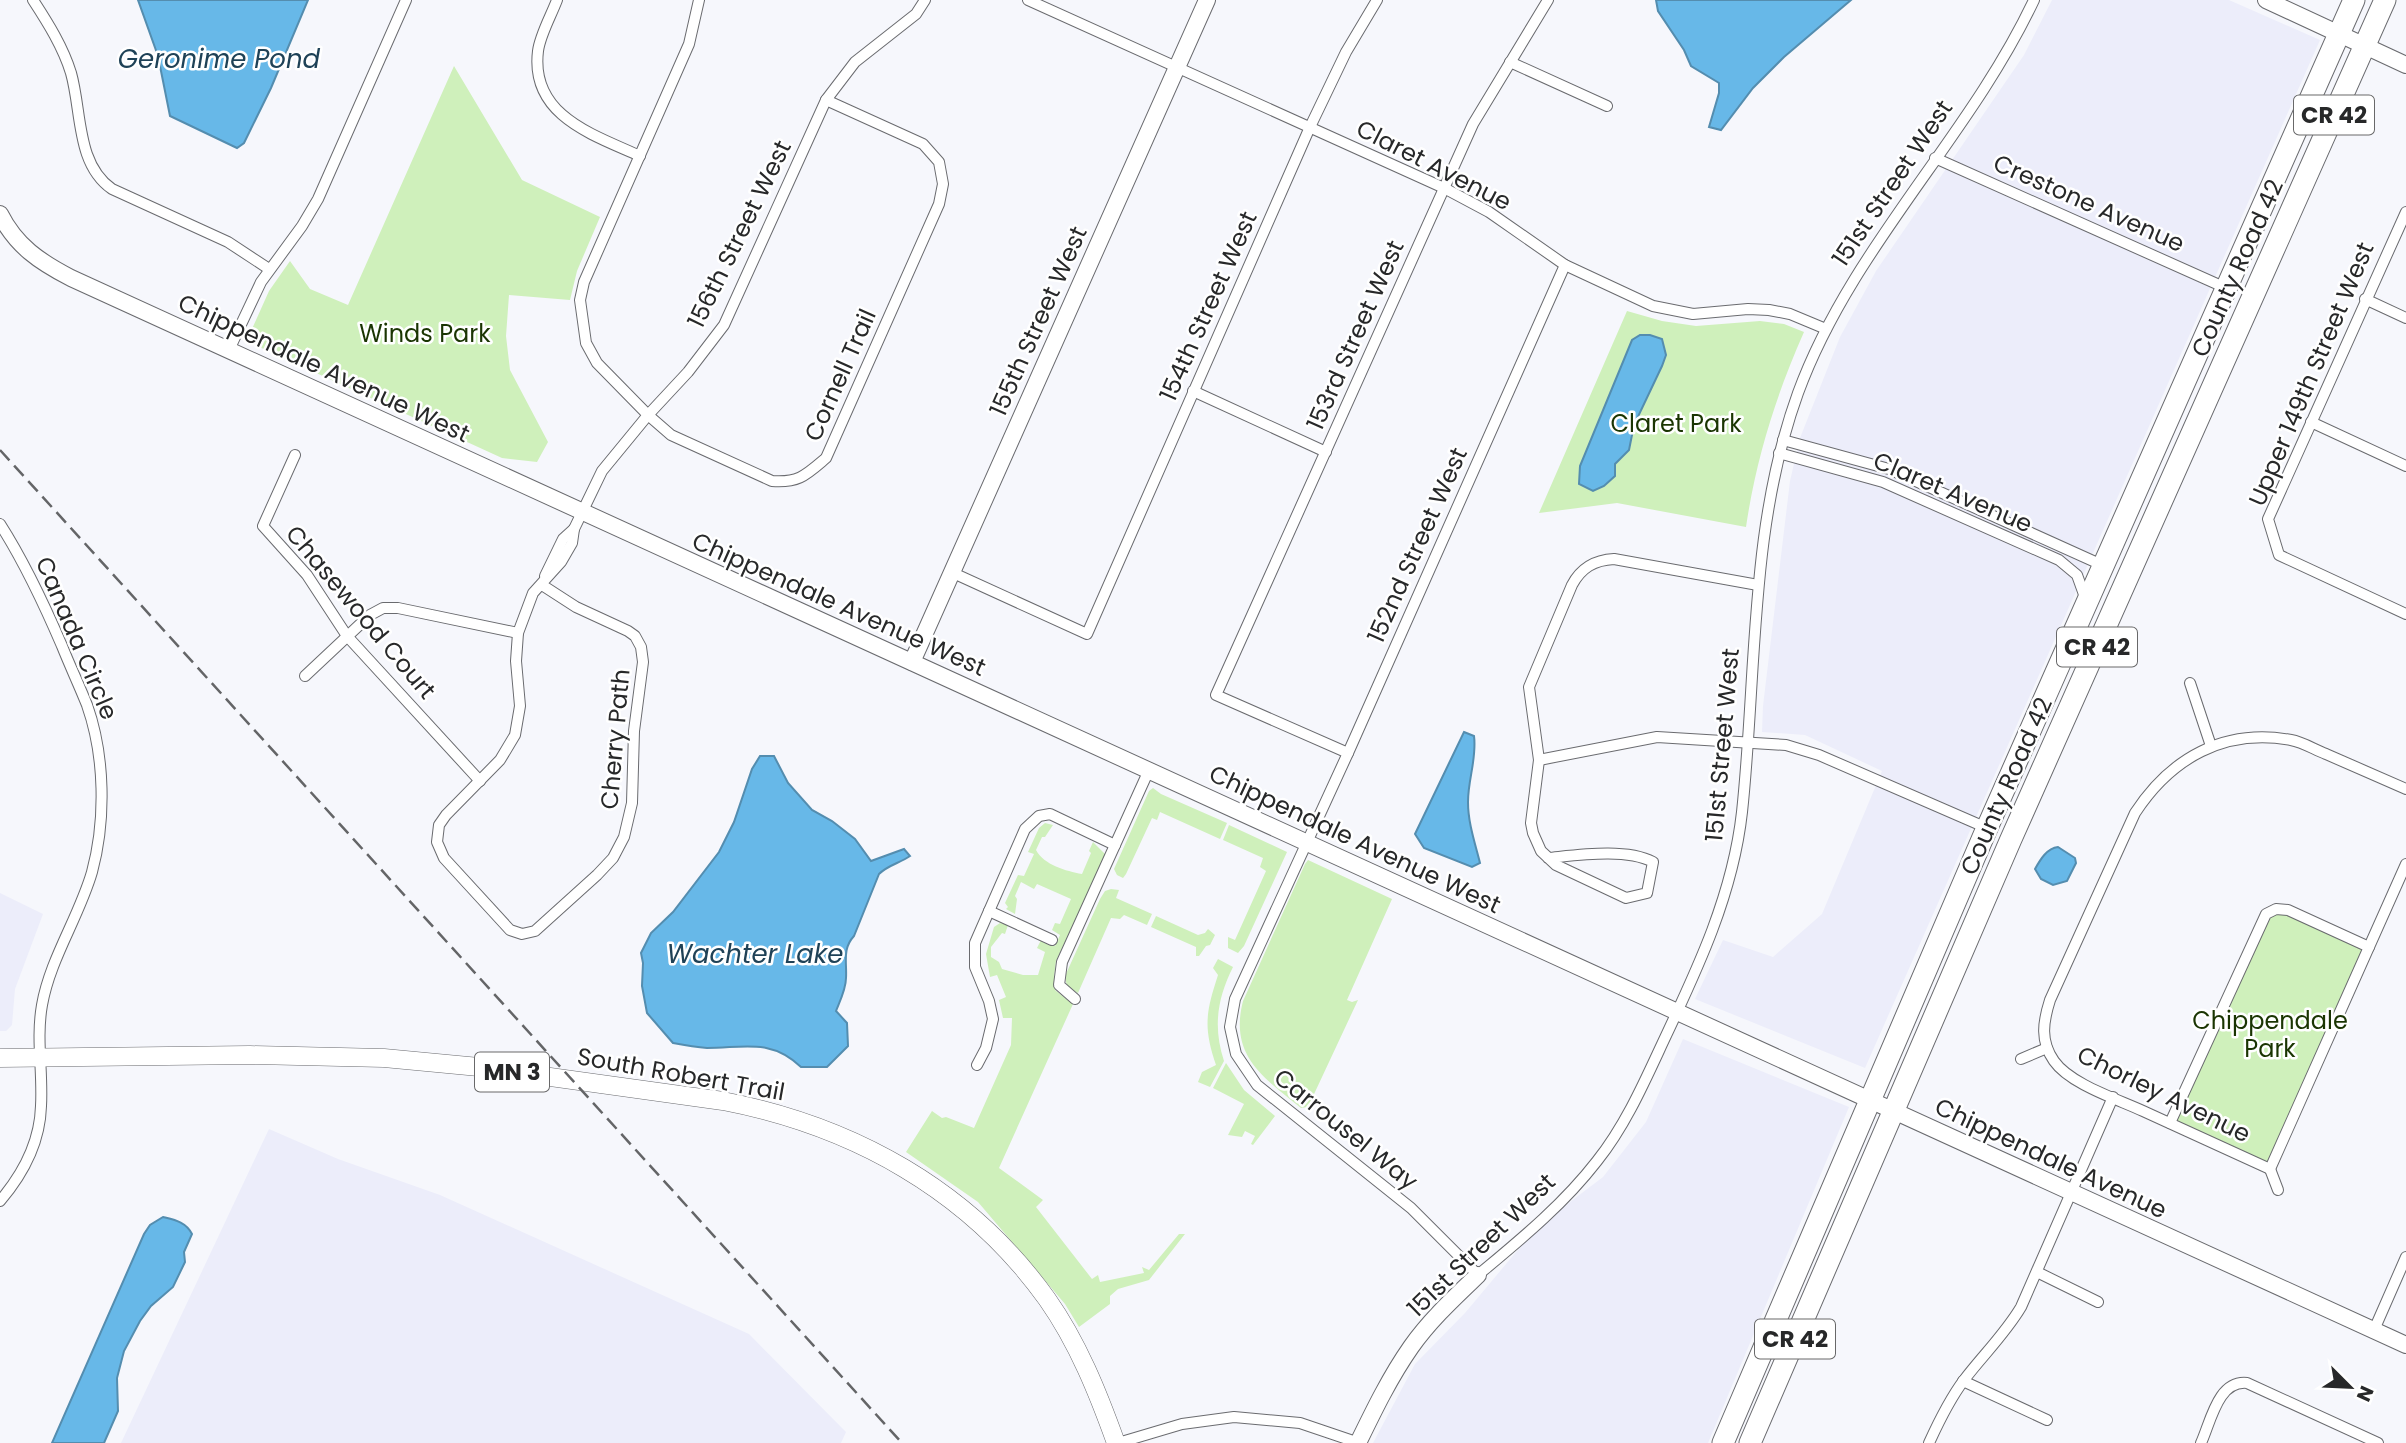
<svg xmlns="http://www.w3.org/2000/svg" width="2406" height="1443" font-family="Poppins,sans-serif">
<rect width="100%" height="100%" fill="#f6f7fc"/>
<g fill="#ecedfa">
<polygon points="2052,0 2229,0 2320,40 1865,1068 1695,999 1723,940 1773,957 1822,914 1882,771 1805,735 1762,732 1763,706 1790,481 1800,438 1840,337 1876,271 2024,55"/>
<polygon points="0,893 43,914 15,989 12,1025 6,1031 0,1031"/>
<polygon points="1683,1039 1849,1107 1708,1443 1373,1443 1415,1364 1465,1313 1537,1227 1603,1177 1646,1122"/>
<polygon points="269,1129 338,1159 440,1195 749,1334 846,1432 841,1443 121,1443"/>
</g>
<g fill="#cff0bb">
<polygon points="454,66 522,180 600,217 577,271 570,300 509,295 506,336 510,370 548,442 537,462 502,458 255,345 248,338 269,291 290,261 310,289 348,305"/>
<path d="M1627,311L1662,321L1696,326L1760,321L1784,324L1804,332C1776,395 1756,459 1746,527L1617,503L1539,513Z"/>
<polygon points="1153,788 1161,794 1227,823 1220,839 1160,812 1157,820 1152,818 1126,874 1123,878 1117,875 1114,869 1149,791"/>
<path d="M1045,823L1053,825L1045,837H1042L1036,850C1044,865 1066,871 1082,874L1091,853L1089,851L1093,842L1106,855L1056,961L1054,977L1055,990L1073,1004L999,1168L1043,1200L1036,1207L1092,1279L1098,1275L1100,1282L1144,1273L1142,1267L1149,1270L1179,1234H1185L1149,1280L1118,1289L1110,1296V1304L1079,1327L1065,1304L978,1202L906,1152L932,1111L942,1118L946,1117L974,1128L1011,1045L1012,1018H1003L999,1000L1006,997L997,975L990,977L986,954L994,927L1000,923L1008,925L1005,934L1002,933L991,947V957L999,962L1002,969L1023,975H1038L1045,952L1037,948L1041,940L1055,946L1060,935L1052,930L1055,923L1060,924L1071,899L1037,884L1034,889L1021,882L1015,896L1017,899L1015,914L1006,909L1008,907L1005,903L1018,875L1024,876L1034,854L1028,852L1039,828Z"/>
<polygon points="1229,825 1287,852 1244,946 1238,953 1228,948 1228,937 1235,940 1266,871 1260,867 1263,858 1223,840"/>
<path d="M1308,860L1392,899L1347,1000L1352,1002L1358,1000L1308,1107L1301,1108C1263,1077 1229,1056 1243,1001L1305,864Z"/>
<polygon points="1111,889 1119,890 1116,898 1152,914 1147,925 1124,915 1120,919 1111,918 1078,993 1067,987 1065,976 1100,899 1105,891"/>
<polygon points="2275,908 2369,945 2269,1169 2170,1123"/>
<polygon points="1156,916 1198,935 1205,933 1208,929 1215,935 1210,945 1206,946 1199,956 1196,956 1196,947 1151,927"/>
<path d="M1218,959L1233,967C1217,999 1213,1027 1224,1061L1210,1087L1198,1082L1202,1072L1216,1065C1203,1027 1206,1012 1218,975L1213,968Z"/>
<polygon points="1226,1063 1244,1090 1275,1116 1253,1145 1251,1144 1255,1136 1245,1131 1242,1137 1228,1135 1244,1104 1213,1088"/>
</g>
<g fill="#67b8e8" stroke="#548daf" stroke-width="2">
<polygon points="138,0 308,0 271,88 244,143 237,148 170,116 158,56"/>
<polygon points="1656,0 1851,0 1784,57 1753,88 1721,130 1709,127 1719,93 1719,83 1691,66 1684,50 1658,11"/>
<polygon points="1640,335 1650,335 1662,339 1666,355 1662,366 1634,425 1629,450 1615,464 1615,476 1604,486 1593,491 1579,484 1580,466 1632,340"/>
<path d="M1464,732L1474,736C1477,758 1468,779 1468,802C1468,823 1475,843 1480,863L1472,867L1424,848L1415,834Z"/>
<path d="M760,756H774L788,783L812,810L832,821L855,839L871,861L904,849L910,856C900,863 888,865 879,874L854,936C842,949 847,962 846,978C846,989 840,1001 836,1011L847,1023L848,1046L827,1067H801C771,1038 744,1048 707,1048C696,1047 684,1045 673,1043L647,1013L642,986L643,963L641,953L651,933L673,912L719,852L734,822L752,769Z"/>
<path d="M2058,847L2075,858L2076,863L2067,881L2053,885L2041,879L2035,869C2040,860 2047,848 2058,847Z"/>
<path d="M163,1217C175,1220 186,1222 192,1234L184,1252L185,1262L173,1287L151,1306L140,1321L124,1351L117,1378L118,1411L104,1443H52L144,1234L150,1225Z"/>
</g>
<g fill="none" stroke-linecap="round" stroke-linejoin="round">
<defs>
<g id="street">
<path d="M33,0C48,23 63,47 71,73C82,112 76,164 112,189L228,242L269,269"/>
<path d="M557,0C551,16 540,35 538,51C530,116 594,135 640,156"/>
<path d="M699,0L689,44L584,282L580,300L586,343L597,363L648,415L671,435L772,481C799,483 806,475 826,458L939,204L943,184L939,162L923,144L826,100"/>
<polyline points="1028,0 1444,188 1489,212 1565,265 1653,306 1693,314 1748,309 1769,310 1790,314 1826,329"/>
<polyline points="1510,62 1607,106"/>
<polyline points="1935,158 2226,288"/>
<polyline points="2406,212 2268,519 2279,555 2406,614"/>
<path d="M1565,265L1348,753L1235,999L1230,1027L1236,1054L1257,1085L1411,1208L1478,1275C1520,1240 1563,1205 1597,1161C1625,1126 1644,1083 1663,1042C1698,968 1733,894 1742,812C1757,672 1749,528 1798,393C1851,248 1969,138 2034,0"/>
<polyline points="2365,299 2406,318"/>
<polyline points="229,350 261,282 302,226 318,199 406,0"/>
<polyline points="1193,391 1326,452"/>
<polyline points="2311,422 2406,466"/>
<polyline points="1783,440 1889,469 2102,565"/>
<polyline points="1779,453 1883,482 2059,560 2077,575 2086,600"/>
<polyline points="295,455 263,526 307,575 347,636 480,781"/>
<path d="M0,524C25,563 44,604 62,646C70,666 79,685 87,705C105,756 106,820 92,872C79,917 50,959 42,1005C36,1039 43,1072 41,1106C40,1142 23,1174 0,1201"/>
<polyline points="951,572 1087,634 1310,127 1346,52 1377,0"/>
<polyline points="545,576 563,539 574,529"/>
<polyline points="542,585 576,607 628,631 635,636 641,647 643,662 634,731 632,803 624,837 613,858 597,875 535,931 522,934 510,930 444,858 437,842 439,825 446,815 500,760 515,735 520,706 516,661 518,633 533,593 561,562 572,543 574,529 602,471 648,415 688,372 724,325 826,100 855,62 916,14 925,0"/>
<polyline points="305,676 370,615 383,608 398,608 518,633"/>
<polyline points="2190,683 2211,746"/>
<polyline points="1348,753 1216,695 1473,124 1548,0"/>
<polyline points="1539,760 1657,737 1786,745 1819,755 1987,828"/>
<path d="M1548,858C1579,855 1626,848 1653,862L1647,893L1626,898L1556,865L1541,851L1533,833L1531,823L1539,760L1529,687L1572,585C1581,568 1594,560 1614,559L1758,585"/>
<polyline points="989,911 1052,940"/>
<polyline points="1075,999 1059,985 1062,962 1149,770"/>
<polyline points="2021,1059 2047,1048"/>
<polyline points="977,1065 986,1048 993,1019 989,1001 975,967 975,943 1025,829 1039,816 1050,814 1115,845"/>
<polyline points="2170,1123 2266,914 2276,909 2288,910 2369,947"/>
<path d="M2270,1169C2228,1150 2185,1130 2143,1111C2117,1099 2070,1084 2054,1061C2040,1041 2043,1022 2050,1000L2135,813C2171,758 2224,728 2291,740C2303,742 2315,750 2326,754C2353,766 2379,777 2406,789"/>
<polyline points="2270,1169 2406,864"/>
<polyline points="2270,1169 2278,1190"/>
<polyline points="2037,1272 2098,1302"/>
<polyline points="2374,1330 2406,1257"/>
<polyline points="1963,1381 2047,1420"/>
<polyline points="1118,1443 1182,1424 1234,1417 1300,1423 1359,1443"/>
<path d="M1929,1443C1939,1421 1949,1400 1964,1380C1983,1355 2005,1334 2021,1307L2113,1097"/>
<path d="M2201,1443C2211,1421 2218,1380 2247,1383L2378,1443"/>
</g>
<g id="secondary">
<polyline points="2266,0 2406,65"/>
<path d="M0,214C16,246 40,262 71,278L2406,1345"/>
<polyline points="912,662 1207,0"/>
<path d="M1358,1443C1374,1410 1390,1377 1411,1347C1430,1320 1454,1298 1478,1275"/>
</g>
<path id="primary" d="M0,1058L250,1055L384,1058L479,1067L723,1101C853,1126 969,1190 1047,1299C1078,1343 1098,1393 1116,1443"/>
<g id="highway">
<polyline points="1723,1443 1987,828 2354,0"/>
<polyline points="1750,1443 2011,839 2385,0"/>
</g>
</defs>
<use href="#street" stroke="#6a6b6f" stroke-width="12"/>
<use href="#secondary" stroke="#6a6b6f" stroke-width="18"/>
<use href="#primary" stroke="#6a6b6f" stroke-width="19"/>
<use href="#highway" stroke="#6a6b6f" stroke-width="23"/>
<use href="#street" stroke="#fff" stroke-width="10"/>
<use href="#secondary" stroke="#fff" stroke-width="16"/>
<use href="#primary" stroke="#fff" stroke-width="18"/>
<use href="#highway" stroke="#fff" stroke-width="21"/>
<polyline stroke="#646567" stroke-width="2.5" stroke-dasharray="14 7" stroke-linecap="butt" points="0,450 902,1443"/>
</g>
<g text-anchor="middle" dominant-baseline="central" stroke-width="5" stroke-linejoin="round" paint-order="stroke">
<g fill="#fff" stroke="#686869" stroke-width="2">
<rect x="2294" y="95.5" width="80" height="39" rx="5"/>
<rect x="2057" y="627.5" width="80" height="39" rx="5"/>
<rect x="475" y="1052.5" width="74" height="39" rx="5"/>
<rect x="1755" y="1319.5" width="80" height="39" rx="5"/>
</g>
<g font-size="23" font-weight="bold" fill="#272829">
<text x="2334" y="115">CR 42</text>
<text x="2097" y="647">CR 42</text>
<text x="512" y="1072">MN 3</text>
<text x="1795" y="1339">CR 42</text>
</g>
<g font-size="24" fill="#272829" stroke="#fff">
<text transform="translate(1434 165) rotate(27)">Claret Avenue</text>
<text transform="translate(1892 183) rotate(-56)">151st Street West</text>
<text transform="translate(2089 203) rotate(24)">Crestone Avenue</text>
<text transform="translate(739 234) rotate(-64)">156th Street West</text>
<text transform="translate(2237 268) rotate(-66)">County Road 42</text>
<text transform="translate(1208 306) rotate(-66)">154th Street West</text>
<text transform="translate(1038 321) rotate(-66)">155th Street West</text>
<text transform="translate(1355 335) rotate(-66)">153rd Street West</text>
<text transform="translate(324 368) rotate(25)">Chippendale Avenue West</text>
<text transform="translate(2311 374) rotate(-67)">Upper 149th Street West</text>
<text transform="translate(840 375) rotate(-66)">Cornell Trail</text>
<text transform="translate(1953 492) rotate(23)">Claret Avenue</text>
<text transform="translate(1417 545) rotate(-66)">152nd Street West</text>
<text transform="translate(839 604) rotate(24)">Chippendale Avenue West</text>
<text transform="translate(361 612) rotate(50)">Chasewood Court</text>
<text transform="translate(77 638) rotate(67)">Canada Circle</text>
<text transform="translate(615 739) rotate(-85)">Cherry Path</text>
<text transform="translate(1722 745) rotate(-85)">151st Street West</text>
<text transform="translate(2006 786) rotate(-66)">County Road 42</text>
<text transform="translate(1355 839) rotate(25)">Chippendale Avenue West</text>
<text transform="translate(681 1074) rotate(10)">South Robert Trail</text>
<text transform="translate(2164 1094) rotate(26)">Chorley Avenue</text>
<text transform="translate(1346 1129) rotate(39)">Carrousel Way</text>
<text transform="translate(2051 1158) rotate(25)">Chippendale Avenue</text>
<text transform="translate(1481 1245) rotate(-44)">151st Street West</text>
</g>
<g font-size="24" fill="#1a3502" stroke="#fff">
<text x="425" y="333">Winds Park</text>
<text x="1676" y="423">Claret Park</text>
<text x="2270" y="1020">Chippendale<tspan x="2270" dy="28">Park</tspan></text>
</g>
<g font-size="26" font-style="italic" fill="#1f4257" stroke="#fff">
<text x="219" y="59">Geronime Pond</text>
<text x="755" y="954">Wachter Lake</text>
</g>
</g>
<g transform="translate(2350 1387) rotate(114)" stroke="#ffffff" stroke-width="5" paint-order="stroke">
<path d="M0-5L12 26L0 18L-12 26Z" fill="#272829"/>
<text y="-10" font-size="19" font-weight="bold" text-anchor="middle" fill="#272829">N</text>
</g>
</svg>
